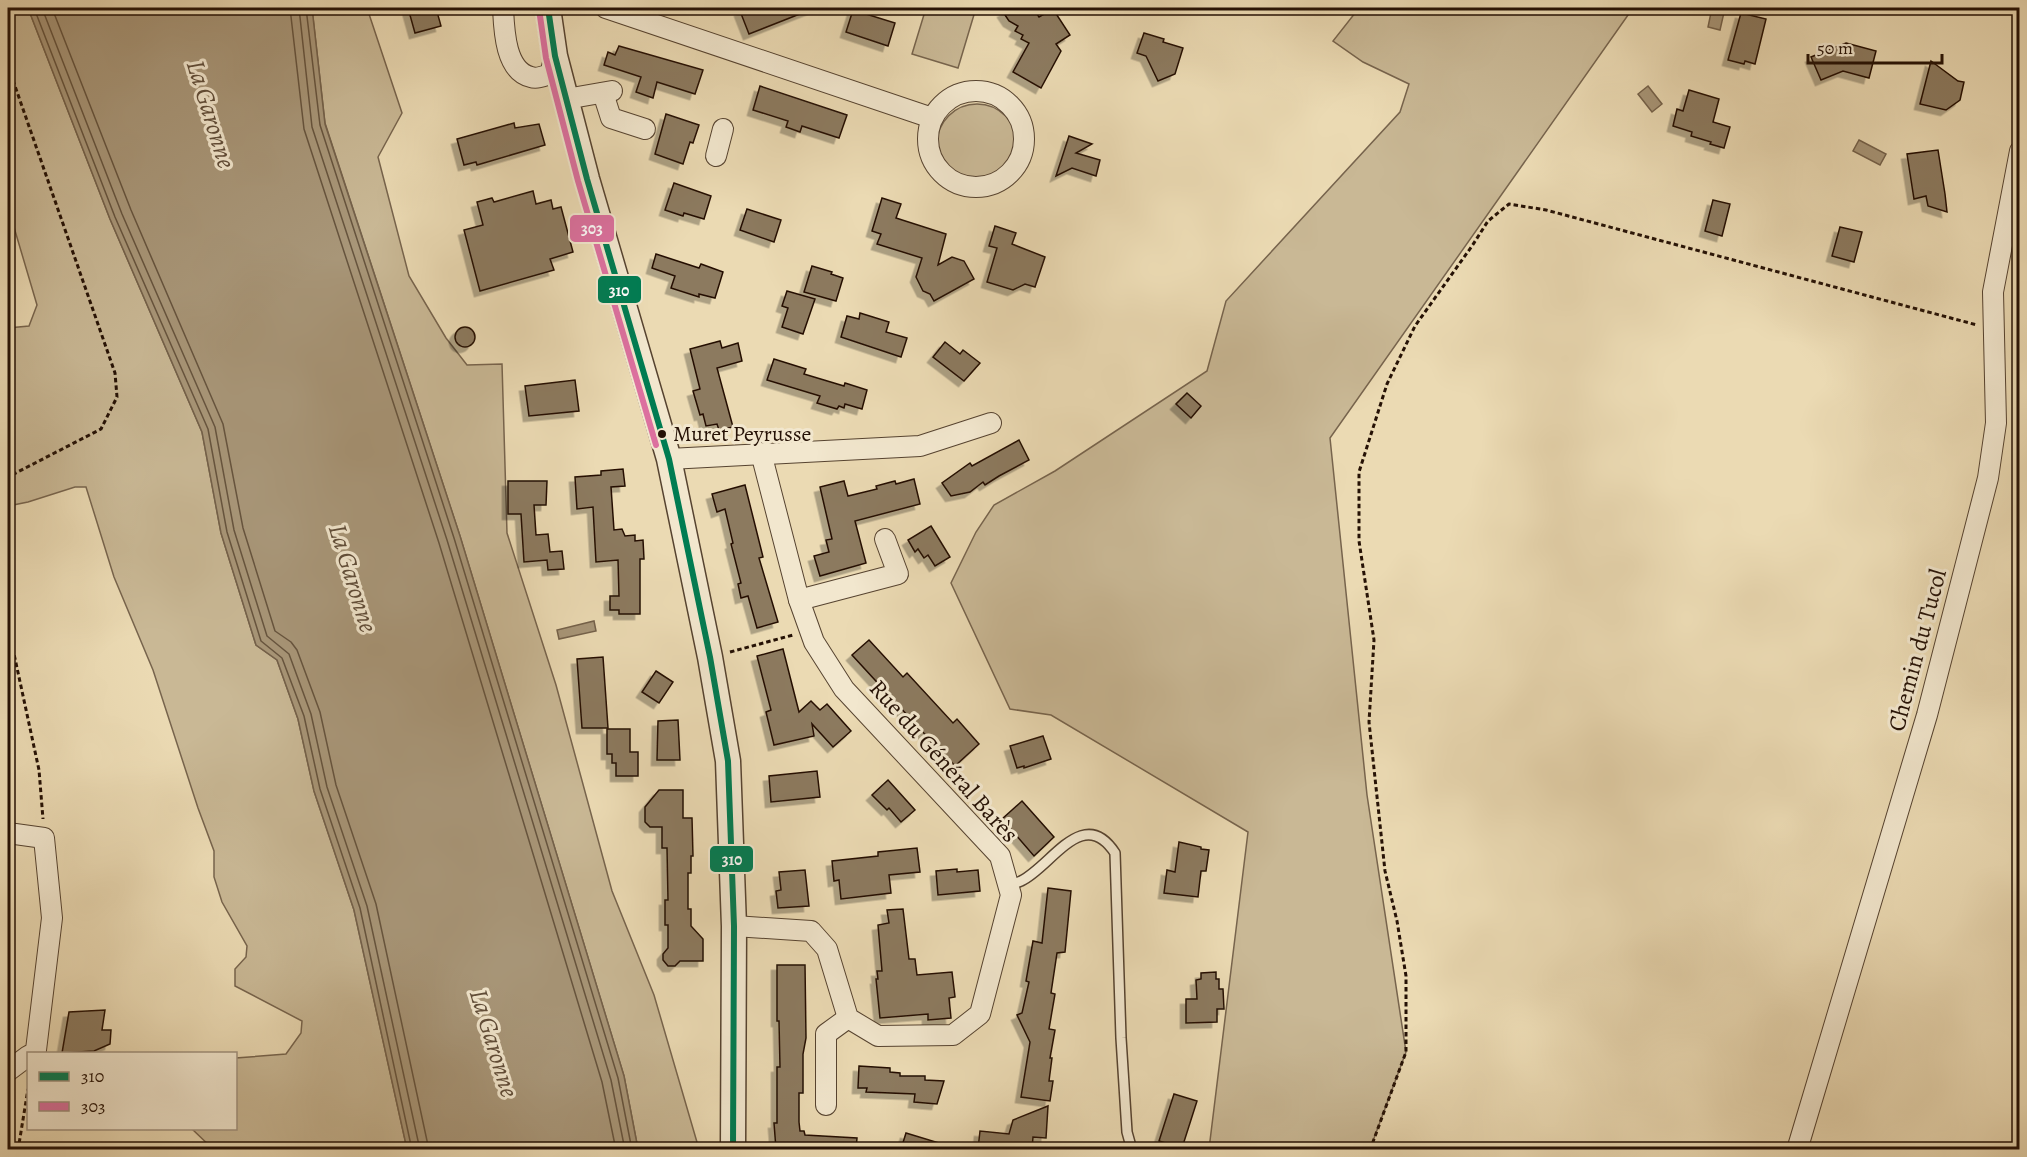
<svg xmlns="http://www.w3.org/2000/svg" width="2027" height="1157" font-family="Alegreya,serif">
<defs>
<filter id="shadow"><feDropShadow dx="-5.5" dy="5.5" stdDeviation="0" flood-color="#0004"/></filter>
</defs>
<rect width="100%" height="100%" fill="#ebdab3"/>
<filter id="stains"><feTurbulence type="fractalNoise" baseFrequency=".00333" numOctaves="4"/><feColorMatrix values="0 0 0 0 .2 0 0 0 0 .09 0 0 0 0 .02 0 0 0 .5 -.17"/></filter>
<radialGradient id="worn" r=".72"><stop offset=".6" stop-color="#630" stop-opacity="0"/><stop offset="1" stop-color="#630" stop-opacity=".3"/></radialGradient>
<g fill="#c9b895" stroke="#77644d" stroke-width="1.5">
<polygon points="8,8 28,8 110,219 202,432 221,533 256,645 277,660 298,719 314,791 354,910 407,1149 213,1149 192,1129 236,1128 236,1058 286,1054 301,1033 302,1021 235,986 235,969 246,957 247,946 222,902 214,877 214,851 198,808 153,670 114,577 86,487 75,487 28,502 8,506 8,328 29,326 37,305 8,207"/>
<polygon points="312,8 367,8 402,113 378,157 409,276 446,338 467,365 502,364 507,533 556,685 612,891 654,995 699,1149 638,1149 624,1076 460,536 325,123"/>
<polygon points="926,8 976,8 958,68 912,54"/>
<polygon points="1359,8 1633,8 1330,438 1367,795 1406,1052 1370,1149 1209,1149 1248,832 1051,715 1010,709 951,583 976,532 994,505 1055,471 1207,371 1226,301 1400,112 1409,84 1363,62 1333,41"/>
<circle cx="977" cy="144" r="40"/>
</g>
<g fill="#a89678" stroke="#74614a" stroke-width="1.5">
<polygon points="28,8 312,8 325,124 460,536 624,1076 638,1149 407,1149 354,910 314,791 298,719 277,660 256,645 221,533 202,432 110,219"/>
<polygon points="1712,8 1725,8 1720,30 1708,27"/>
<polygon points="1648,86 1662,104 1652,112 1638,94"/>
<polygon points="1859,140 1886,154 1880,165 1853,151"/>
<polygon points="594,621 596,631 559,639 557,630"/>
</g>
<g fill="none" stroke-linecap="round" stroke-linejoin="round">
<g stroke="#66543e" stroke-width="1.5">
<polyline points="34,8 115,217 208,429 227,532 261,641 282,658 304,716 320,789 360,908 412,1150"/>
<polyline points="42,8 122,214 215,427 234,530 267,636 289,654 311,714 327,787 367,906 420,1150"/>
<polyline points="52,8 131,210 223,424 243,528 275,631 291,642 297,650 320,712 336,785 376,904 429,1150"/>
<polyline points="290,8 304,129 439,543 602,1082 616,1150"/>
<polyline points="299,8 312,127 447,540 611,1080 625,1150"/>
<polyline points="306,8 320,125 454,538 618,1078 632,1150"/>
</g>
</g>
<g fill="#8c7a5f" stroke="#251105" stroke-width="1.5" filter="url(#shadow)">
<polygon points="408,8 436,8 441,26 415,33"/>
<polygon points="749,8 815,8 749,34 740,11"/>
<polygon points="1011,8 1033,8 1039,17 1053,9 1070,35 1056,44 1061,51 1041,88 1013,72 1029,43 1021,39 1023,35 1015,31 1018,26 1009,21 1003,12"/>
<polygon points="853,10 895,23 888,46 846,32"/>
<polygon points="1741,13 1766,19 1755,64 1745,61 1744,64 1728,60"/>
<polygon points="1144,33 1164,39 1163,42 1183,48 1175,74 1158,81 1146,56 1137,53"/>
<polygon points="1846,43 1876,51 1869,78 1843,71 1821,80 1811,57"/>
<polygon points="619,46 703,70 695,94 657,82 653,98 636,92 641,77 604,65 608,52 615,55"/>
<polygon points="1931,61 1958,81 1964,82 1960,100 1946,110 1920,104"/>
<polygon points="760,86 847,115 839,138 802,126 800,132 786,127 788,121 753,110"/>
<polygon points="1689,90 1719,99 1713,122 1730,127 1724,148 1710,144 1711,142 1691,136 1692,132 1673,126 1677,109 1683,111"/>
<polygon points="666,114 699,125 693,143 690,142 683,164 655,154"/>
<polygon points="514,123 515,128 539,124 545,145 477,165 476,162 464,165 457,139"/>
<polygon points="1069,136 1092,144 1076,153 1100,160 1096,176 1072,168 1056,176"/>
<polygon points="1938,150 1945,194 1947,212 1928,206 1926,196 1914,199 1907,154"/>
<polygon points="674,183 711,196 704,219 684,213 683,216 665,210"/>
<polygon points="533,191 536,204 551,200 553,209 561,207 573,252 550,259 554,270 480,291 464,230 483,225 477,202 492,198 494,202"/>
<polygon points="882,198 901,204 896,218 946,234 938,265 952,257 964,261 974,279 934,301 930,294 923,291 916,277 922,258 877,244 881,234 872,231"/>
<polygon points="1713,200 1730,204 1722,236 1705,231"/>
<polygon points="747,209 781,220 774,242 740,230"/>
<polygon points="995,226 1016,233 1012,244 1045,257 1035,287 1025,284 1013,290 987,282 997,248 989,246"/>
<polygon points="1840,227 1862,232 1854,262 1832,256"/>
<polygon points="656,254 699,268 701,264 723,272 715,298 699,294 699,297 671,288 675,276 652,268"/>
<polygon points="812,266 832,272 831,274 843,278 836,301 804,292"/>
<polygon points="787,291 815,299 803,334 782,327 788,308 782,306"/>
<polygon points="860,313 889,322 886,332 907,338 901,357 841,337 847,316 859,319"/>
<circle cx="465" cy="337" r="10"/>
<polygon points="720,341 722,348 738,343 742,361 717,368 733,427 719,430 717,424 706,426 703,414 700,415 693,391 700,389 690,349"/>
<polygon points="945,342 960,354 963,350 980,363 964,381 933,357"/>
<polygon points="774,359 806,369 804,374 844,386 845,383 867,390 862,409 845,404 844,408 839,406 837,409 817,403 820,396 767,380"/>
<polygon points="575,380 579,411 529,416 525,386"/>
<polygon points="1187,393 1201,406 1191,418 1176,404"/>
<polygon points="1019,440 1029,460 999,476 985,485 983,482 970,492 951,496 942,483 970,463 972,466"/>
<polygon points="623,469 625,486 611,487 614,530 622,529 625,536 635,535 635,541 643,540 644,559 640,559 640,614 619,614 619,610 610,610 610,596 619,596 618,560 596,562 593,507 577,509 575,477 601,475 601,471"/>
<polygon points="914,479 920,504 855,521 866,563 820,576 814,556 829,552 826,540 832,539 820,487 844,481 848,496 877,489 876,486 895,481 896,484"/>
<polygon points="508,481 547,481 546,505 534,505 536,535 548,534 550,552 562,551 564,569 548,570 547,560 524,562 521,514 508,514"/>
<polygon points="745,485 763,557 759,558 778,622 757,628 748,596 741,598 738,584 741,583 731,544 733,543 725,509 717,512 712,494"/>
<polygon points="931,526 950,557 935,566 928,555 924,558 918,549 915,552 908,540"/>
<polygon points="869,640 903,677 907,673 953,723 957,719 979,744 955,766 948,758 946,760 930,743 932,742 852,655"/>
<polygon points="783,649 799,712 811,701 820,710 827,704 851,731 833,747 812,724 814,736 774,745 766,712 771,710 757,656"/>
<polygon points="603,657 608,728 582,728 577,659"/>
<polygon points="656,671 673,682 659,703 642,692"/>
<polygon points="678,720 680,760 657,760 658,721"/>
<polygon points="607,729 630,729 630,752 638,752 638,776 616,776 616,763 612,763 612,754 607,754"/>
<polygon points="1043,736 1051,759 1024,768 1024,766 1017,768 1010,746"/>
<polygon points="817,771 820,797 771,802 769,776"/>
<polygon points="888,780 915,810 901,822 889,808 887,810 872,795"/>
<polygon points="659,790 683,790 683,818 692,818 693,856 691,856 691,873 688,873 688,909 691,909 691,926 703,939 703,961 680,961 675,966 668,966 663,960 663,954 668,948 668,925 665,925 665,900 668,900 667,848 662,848 662,827 650,827 645,822 645,807"/>
<polygon points="1022,801 1054,837 1034,856 1002,819"/>
<polygon points="1179,842 1201,847 1201,849 1209,850 1206,871 1201,871 1198,897 1164,893 1167,870 1175,872"/>
<polygon points="917,848 920,872 889,875 891,893 841,899 839,880 834,881 832,861 878,856 878,852"/>
<polygon points="957,869 957,872 978,870 980,891 938,895 936,871"/>
<polygon points="805,870 809,906 778,908 776,891 781,890 779,872"/>
<polygon points="1048,888 1071,891 1065,952 1057,953 1051,993 1055,994 1049,1029 1055,1030 1050,1058 1052,1058 1049,1081 1053,1081 1050,1101 1021,1097 1030,1042 1017,1015 1022,1013 1029,982 1026,981 1033,941 1042,943"/>
<polygon points="903,909 909,959 915,959 917,975 952,972 955,997 949,998 951,1018 928,1020 928,1014 880,1018 876,979 878,979 877,971 882,971 878,925 889,923 887,910"/>
<polygon points="777,965 805,965 806,1038 803,1054 803,1093 799,1093 799,1122 800,1131 804,1131 805,1135 857,1138 856,1149 776,1149 774,1123 777,1123 777,1067 780,1067 779,1021 777,1021"/>
<polygon points="1216,972 1216,979 1219,979 1219,989 1223,989 1224,1009 1217,1009 1217,1022 1186,1023 1186,999 1197,999 1196,980 1201,979 1201,973"/>
<polygon points="105,1010 102,1030 111,1030 110,1044 94,1051 62,1053 69,1012"/>
<polygon points="859,1066 890,1068 890,1072 900,1073 900,1076 925,1076 925,1080 944,1081 937,1104 914,1102 915,1094 866,1092 867,1088 858,1088"/>
<polygon points="1174,1094 1197,1101 1182,1148 1159,1141"/>
<polygon points="1048,1106 1046,1138 1033,1137 1032,1149 978,1149 980,1131 1009,1134 1013,1120"/>
<polygon points="906,1133 949,1146 949,1149 901,1149"/>
</g>
<g fill="none" stroke-linecap="round" stroke-linejoin="round">
<defs>
<path id="service" d="M1008,885C1012,884 1017,883 1021,881C1051,867 1083,804 1115,853L1121,1038L1127,1132L1132,1150"/>
<g id="minor">
<path d="M503,8C504,29 505,71 531,77C537,79 544,76 550,74L555,56"/>
<polyline points="606,8 932,118"/>
<circle cx="976" cy="139" r="48"/>
<polyline points="603,93 611,118 645,129"/>
<polyline points="566,99 612,91"/>
<polyline points="716,156 723,129"/>
<polyline points="669,459 920,446 991,423"/>
<polyline points="799,600 898,574 885,539"/>
<polyline points="8,833 44,838 52,918 36,1050 32,1054"/>
<polyline points="734,926 811,931 827,949 848,1018 878,1036 953,1035 980,1014 1011,895 1000,856 844,689 814,642 799,600 761,453"/>
<polyline points="8,1071 28,1056"/>
<polyline points="826,1105 826,1034 848,1018"/>
<polyline points="1797,1150 1927,715 1988,478 1996,423 1993,292 2020,151"/>
</g>
<polyline id="tertiary" points="548,8 555,56 587,179 669,459 710,657 728,761 734,926 733,1150"/>
</defs>
<use href="#service" stroke="#564330" stroke-width="12"/>
<use href="#minor" stroke="#564330" stroke-width="22"/>
<use href="#tertiary" stroke="#564330" stroke-width="27"/>
<g stroke="#251105" stroke-width="3" stroke-dasharray="4.5 3" stroke-linecap="butt">
<polyline points="8,66 115,373 117,397 101,429 8,477"/>
<polyline points="8,626 39,770 43,819"/>
<polyline points="730,652 793,635"/>
<polyline points="18,1150 28,1089"/>
<polyline points="1370,1150 1406,1052 1406,976 1397,921 1385,871 1369,722 1374,640 1359,541 1359,472 1387,384 1415,326 1472,246 1488,221 1509,204 1546,210 1977,325"/>
</g>
<use href="#service" stroke="#f2e7ce" stroke-width="9"/>
<use href="#minor" stroke="#f2e7ce" stroke-width="20"/>
<use href="#tertiary" stroke="#f2e7ce" stroke-width="24"/>
<defs>
<polyline id="bus-1" points="548,8 555,56 587,179 669,459 710,657 728,761 734,926 733,1150"/>
<polyline id="bus-2" points="539,9 546,58 578,181 656,445"/>
</defs>
<use href="#bus-1" stroke="#f2e7ce" stroke-width="10"/>
<use href="#bus-2" stroke="#f2e7ce" stroke-width="10"/>
<use href="#bus-1" stroke="#007c52" stroke-width="6"/>
<use href="#bus-2" stroke="#dc709f" stroke-width="6"/>
</g>
<circle fill="#251105" stroke="#f2e7ce" stroke-width="2" cx="662" cy="434" r="5"/>
<g text-anchor="middle" dominant-baseline="central" stroke-width="6" stroke-linejoin="round" paint-order="stroke">
<g font-size="22" fill="#251105" stroke="#f2e7ce" text-anchor="start">
<text x="673" y="434">Muret Peyrusse</text>
</g>
<g font-size="24" fill="#251105" stroke="#f2e7ce">
<text transform="translate(1917 650) rotate(-75)">Chemin du Tucol</text>
<text transform="translate(944 761) rotate(48)">Rue du Général Barès</text>
</g>
<g font-size="26" font-style="italic" fill="#604d39" stroke="#f2e7ce">
<text transform="translate(211 114) rotate(73)">La Garonne</text>
<text transform="translate(353 578) rotate(73)">La Garonne</text>
<text transform="translate(494 1043) rotate(73)">La Garonne</text>
</g>
</g>
<g stroke="#f2e7ce" stroke-width="2">
<rect x="569" y="214" width="46" height="29" rx="6" fill="#dc709f"/>
<rect x="597" y="275" width="45" height="29" rx="6" fill="#007c52"/>
<rect x="709" y="845" width="45" height="28" rx="6" fill="#007c52"/>
</g>
<g font-size="16" text-anchor="middle" font-weight="bold" fill="#fff">
<text x="592" y="234">303</text>
<text x="619" y="296">310</text>
<text x="732" y="865">310</text>
</g>
<rect width="2027" height="1157" fill="none" stroke="#ebdab3" stroke-width="30"/>
<rect x="9" y="9" width="2009" height="1139" fill="none" stroke="#251105" stroke-width="3"/>
<rect x="15" y="15" width="1997" height="1127" fill="none" stroke="#251105" stroke-width="1.5"/>
<rect x="27" y="1052" width="210" height="78" fill="#f2e7ce" stroke="#a0917e" stroke-width="1.5"/>
<rect x="39" y="1072" width="30" height="9" fill="#007c52" stroke="#a0917e" stroke-width="1.5"/>
<text x="81" y="1082" font-size="18" fill="#251105">310</text>
<rect x="39" y="1102" width="30" height="9" fill="#dc709f" stroke="#a0917e" stroke-width="1.5"/>
<text x="81" y="1112" font-size="18" fill="#251105">303</text>
<path d="M1808 54v9h134v-9" fill="none" stroke="#251105" stroke-width="3"/>
<text x="1817" y="54" font-size="18" fill="#251105" stroke="#f2e7ce" stroke-width="4.5" paint-order="stroke">50 m</text>
<rect width="100%" height="100%" filter="url(#stains)"/>
<rect width="100%" height="100%" fill="url(#worn)"/>
</svg>
